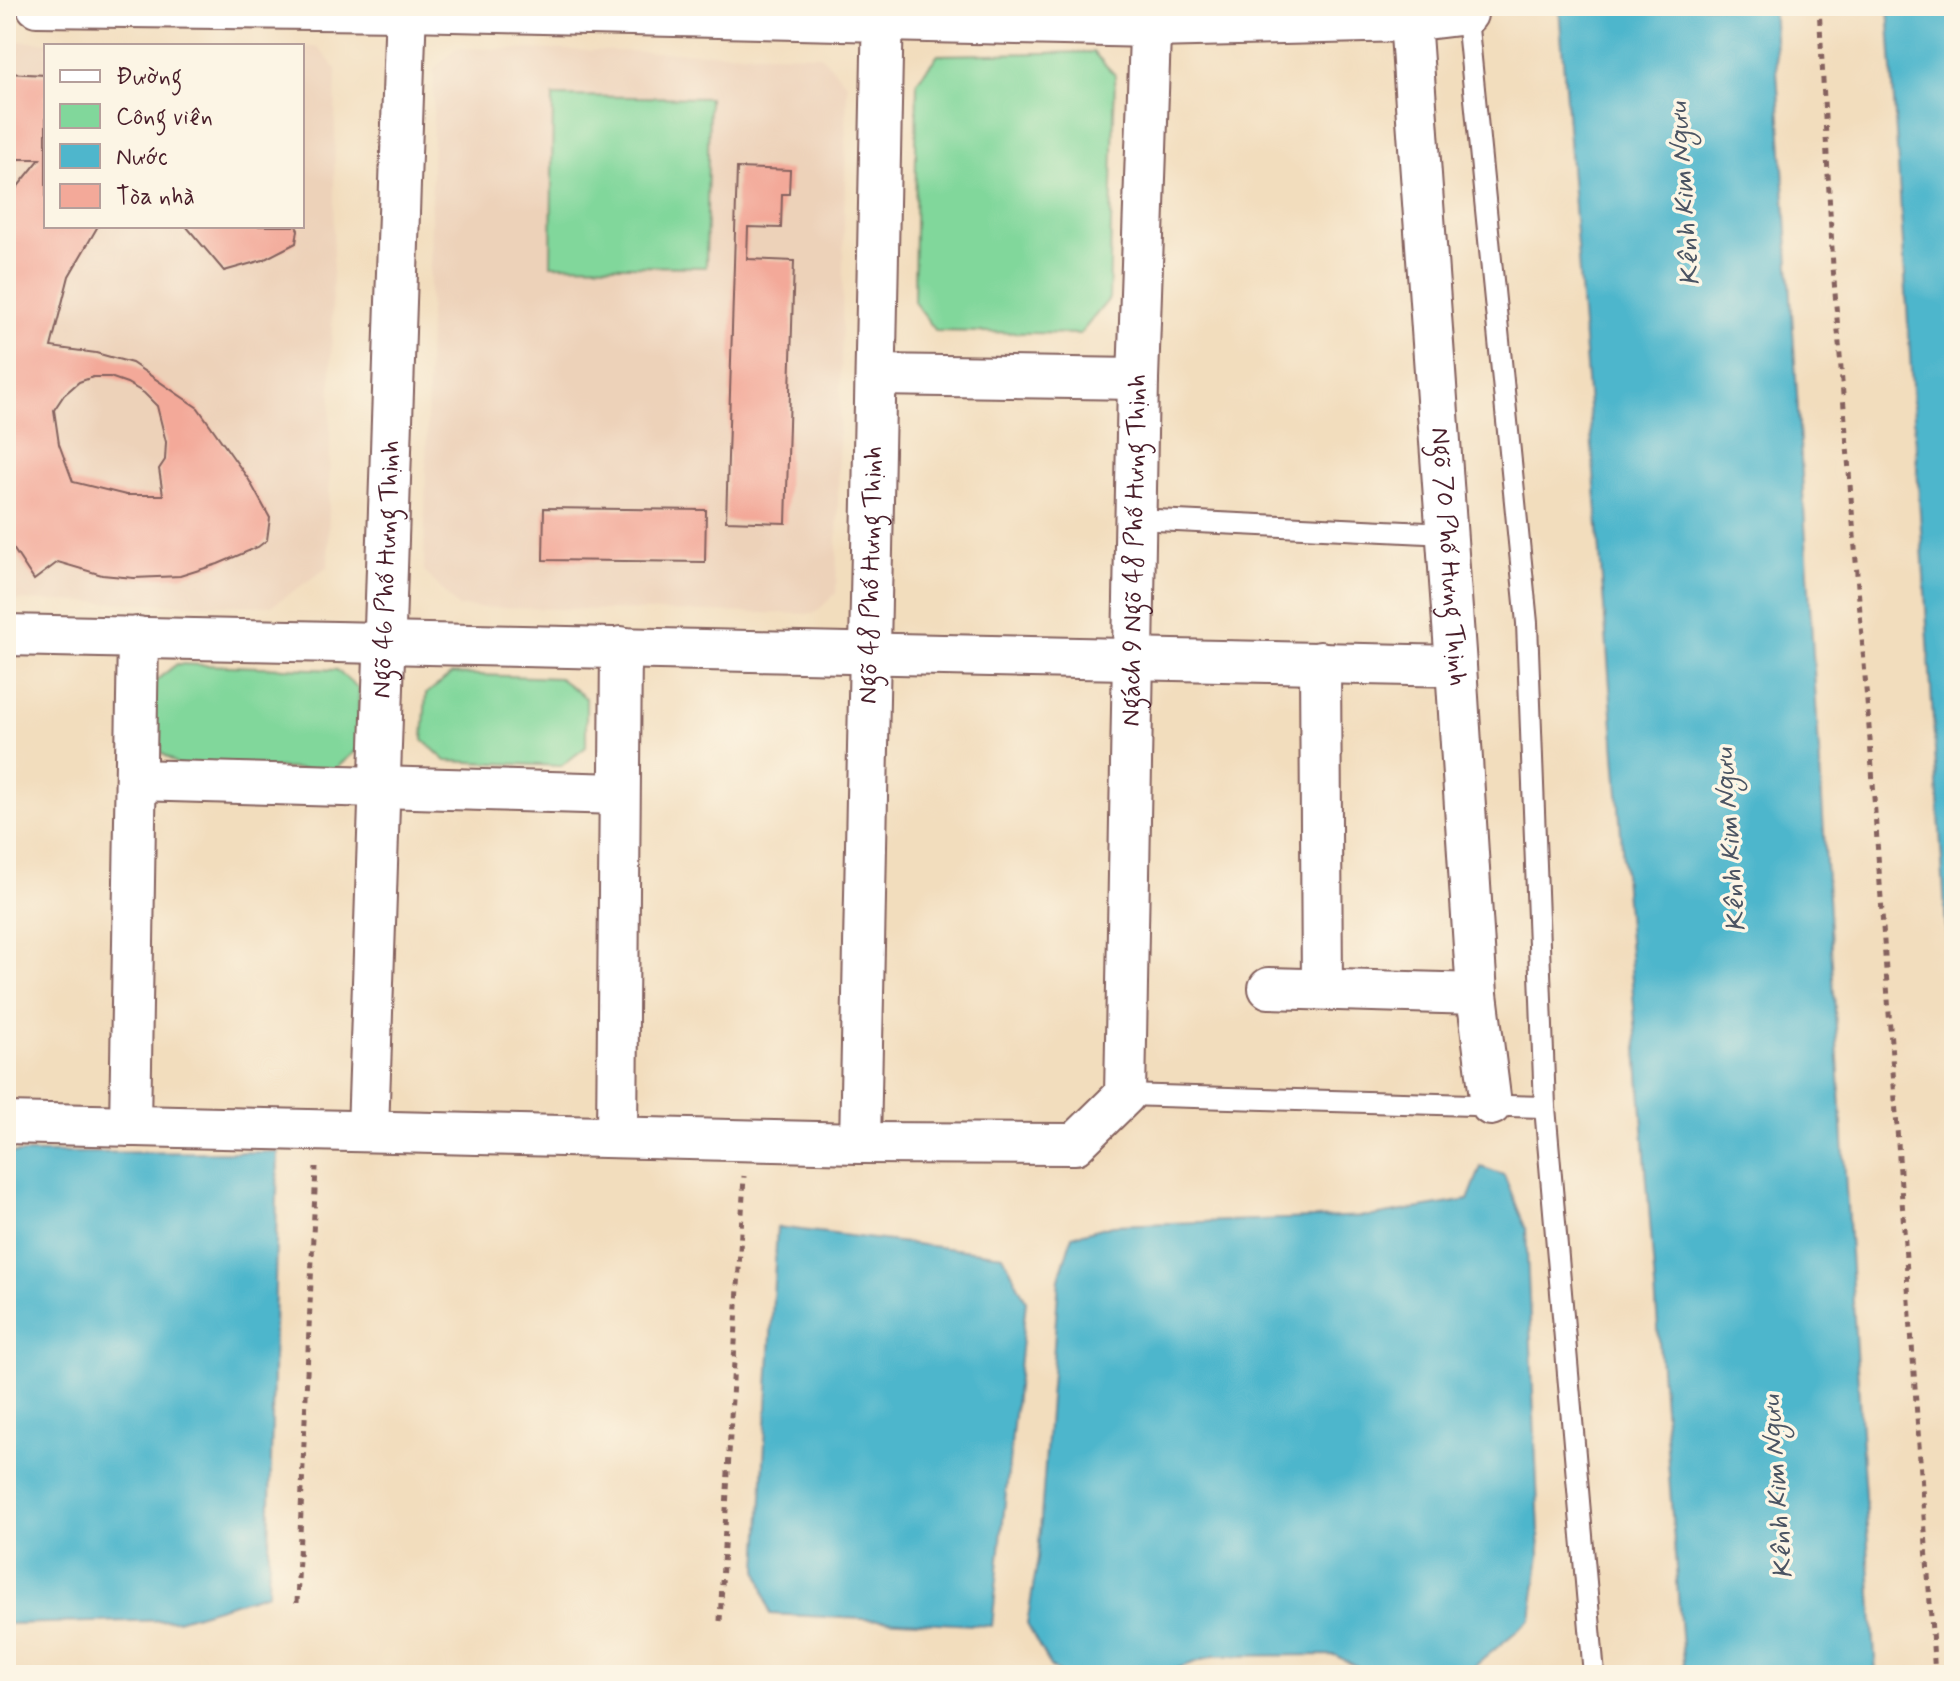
<svg xmlns="http://www.w3.org/2000/svg" width="1960" height="1681" font-family="Mynerve,sans-serif">
<rect width="100%" height="100%" fill="#fcf5e5"/>
<filter id="ink" filterUnits="userSpaceOnUse"><feTurbulence type="fractalNoise" baseFrequency=".0125" numOctaves="2"/><feDisplacementMap in="SourceGraphic" scale="16" xChannelSelector="R" yChannelSelector="G"/><feConvolveMatrix kernelMatrix="1 2 1 2 8 2 1 2 1" color-interpolation-filters="sRGB"/></filter>
<filter id="wash" filterUnits="userSpaceOnUse"><feTurbulence type="fractalNoise" baseFrequency=".006" numOctaves="4" result="noise"/><feDisplacementMap in="SourceGraphic" scale="32" xChannelSelector="R" yChannelSelector="G"/><feGaussianBlur stdDeviation="1.8" result="paint"/><feColorMatrix in="noise" values="0 0 0 0 0 0 0 0 0 0 0 0 0 0 0 0 0 1.4 0 .05"/><feComposite in="paint" operator="in"/></filter>
<g filter="url(#wash)">
<rect width="100%" height="100%" fill="#f2ddbd"/>
<g fill="#edd2b9">
<polygon points="6,41 245,46 46,46 46,226 302,226 302,47 318,47 336,69 328,567 272,606 6,600"/>
<polygon points="456,48 821,55 847,84 836,593 814,614 458,607 424,571 434,69"/>
</g>
<g fill="#81d79b" stroke="#667b63" stroke-width="2">
<polygon points="1093,52 1115,75 1109,299 1080,334 936,331 914,302 917,81 938,55"/>
<polygon points="553,96 709,98 706,267 551,265"/>
<polygon points="177,664 337,670 359,689 358,749 334,770 178,765 149,743 150,685"/>
<polygon points="452,674 559,678 586,698 586,747 561,766 446,761 423,740 426,694"/>
</g>
<g fill="#4eb6cc" stroke="#4c6a7c" stroke-width="2">
<polygon points="1559,6 1773,6 1876,1675 1684,1675"/>
<polygon points="1888,6 1954,6 1954,1052"/>
<polygon points="278,1152 268,1593 177,1620 6,1624 6,1153"/>
<polygon points="1481,1167 1504,1175 1526,1229 1540,1555 1531,1619 1469,1671 1460,1675 1372,1675 1335,1655 1214,1656 1157,1675 1062,1675 1050,1666 1027,1624 1038,1558 1059,1279 1072,1236 1113,1225 1373,1216 1468,1200"/>
<polygon points="777,1227 1003,1255 1026,1301 992,1626 770,1614 758,1569"/>
</g>
<g id="blocks">
<g fill="#f3a999" fill-rule="evenodd">
<path d="M6,73L46,75V226H98L69,276L51,347L96,353L132,363L198,408L249,480L270,518L267,540L258,547L218,564L180,576L134,578L102,575L58,562L34,580L9,542L6,535V209L15,190L40,159H6ZM93,377H110L127,383L144,393L157,406L166,442L165,460L159,469L163,495H126L73,482L59,444L54,410L64,395L79,382Z"/>
<polygon points="737,168 790,170 789,194 782,194 781,228 748,227 747,259 794,261 786,523 726,521"/>
<polygon points="186,226 296,226 298,230 296,243 263,260 224,271"/>
<polygon points="544,508 706,510 705,562 543,560"/>
</g>
</g>
</g>
<g filter="url(#ink)">
<use href="#blocks" fill-opacity="0" stroke="#85625e" stroke-width="2"/>
<g fill="none" stroke-linecap="round" stroke-linejoin="round">
<defs>
<g id="lane">
<polyline points="1466,8 1527,623 1545,1107 1594,1675"/>
<polyline points="1135,519 1447,534"/>
<polyline points="1125,1095 1545,1107"/>
</g>
<g id="street">
<polyline points="37,6 406,10 1152,27 1409,21 1467,14"/>
<path id="s1" d="M1409,6L1456,666L1477,994L1491,1105"/>
<polyline points="876,375 1138,379"/>
<polyline points="6,635 1456,666"/>
<polyline points="1320,662 1322,989"/>
<polyline points="136,780 619,794"/>
<polyline points="1269,988 1477,994"/>
<path id="s2" d="M6,1123L860,1143L1075,1144L1125,1095L1138,379L1151,6"/>
<polyline points="130,1126 138,637"/>
<path id="s3" d="M368,1131L406,6"/>
<polyline points="617,1137 621,647"/>
<path id="s4" d="M860,1143L883,6"/>
</g>
</defs>
<use href="#lane" stroke="#85625e" stroke-width="24"/>
<use href="#street" stroke="#85625e" stroke-width="44"/>
<g stroke="#85625e" stroke-width="5" stroke-dasharray="6 6" stroke-linecap="butt">
<polyline points="1819,6 1833,267 1870,740 1935,1675"/>
<polyline points="297,1603 316,1167"/>
<polyline points="720,1621 744,1176"/>
</g>
<use href="#lane" stroke="#fff" stroke-width="20"/>
<use href="#street" stroke="#fff" stroke-width="40"/>
</g>
</g>
<g text-anchor="middle" dominant-baseline="central" stroke-width="7" stroke-linejoin="round" paint-order="stroke">
<g font-size="26" fill="#4a1f2b" stroke="#fcf5e5">
<text stroke="none"><textPath href="#s2" startOffset="1684">Ngách 9 Ngõ 48 Phố Hưng Thịnh</textPath></text>
<text stroke="none"><textPath href="#s1" startOffset="552">Ngõ 70 Phố Hưng Thịnh</textPath></text>
<text stroke="none"><textPath href="#s3" startOffset="562">Ngõ 46 Phố Hưng Thịnh</textPath></text>
<text stroke="none"><textPath href="#s4" startOffset="568">Ngõ 48 Phố Hưng Thịnh</textPath></text>
</g>
<g font-size="28" font-style="italic" fill="#4b5463" stroke="#fcf5e5">
<text transform="translate(1685 194) rotate(-94)">Kênh Kim Ngưu</text>
<text transform="translate(1731 840) rotate(-94)">Kênh Kim Ngưu</text>
<text transform="translate(1778 1487) rotate(-94)">Kênh Kim Ngưu</text>
</g>
</g>
<rect width="1960" height="1681" fill="none" stroke="#fcf5e5" stroke-width="32"/>
<rect x="44" y="44" width="260" height="184" fill="#fcf5e5" stroke="#b59f9b" stroke-width="2"/>
<rect x="60" y="70" width="40" height="12" fill="#ffffff" stroke="#b59f9b" stroke-width="2"/>
<text x="116" y="84" font-size="24" fill="#4a1f2b">Đường</text>
<rect x="60" y="104" width="40" height="24" fill="#81d79b" stroke="#b59f9b" stroke-width="2"/>
<text x="116" y="124" font-size="24" fill="#4a1f2b">Công viên</text>
<rect x="60" y="144" width="40" height="24" fill="#4eb6cc" stroke="#b59f9b" stroke-width="2"/>
<text x="116" y="164" font-size="24" fill="#4a1f2b">Nước</text>
<rect x="60" y="184" width="40" height="24" fill="#f3a999" stroke="#b59f9b" stroke-width="2"/>
<text x="116" y="204" font-size="24" fill="#4a1f2b">Tòa nhà</text>
</svg>
